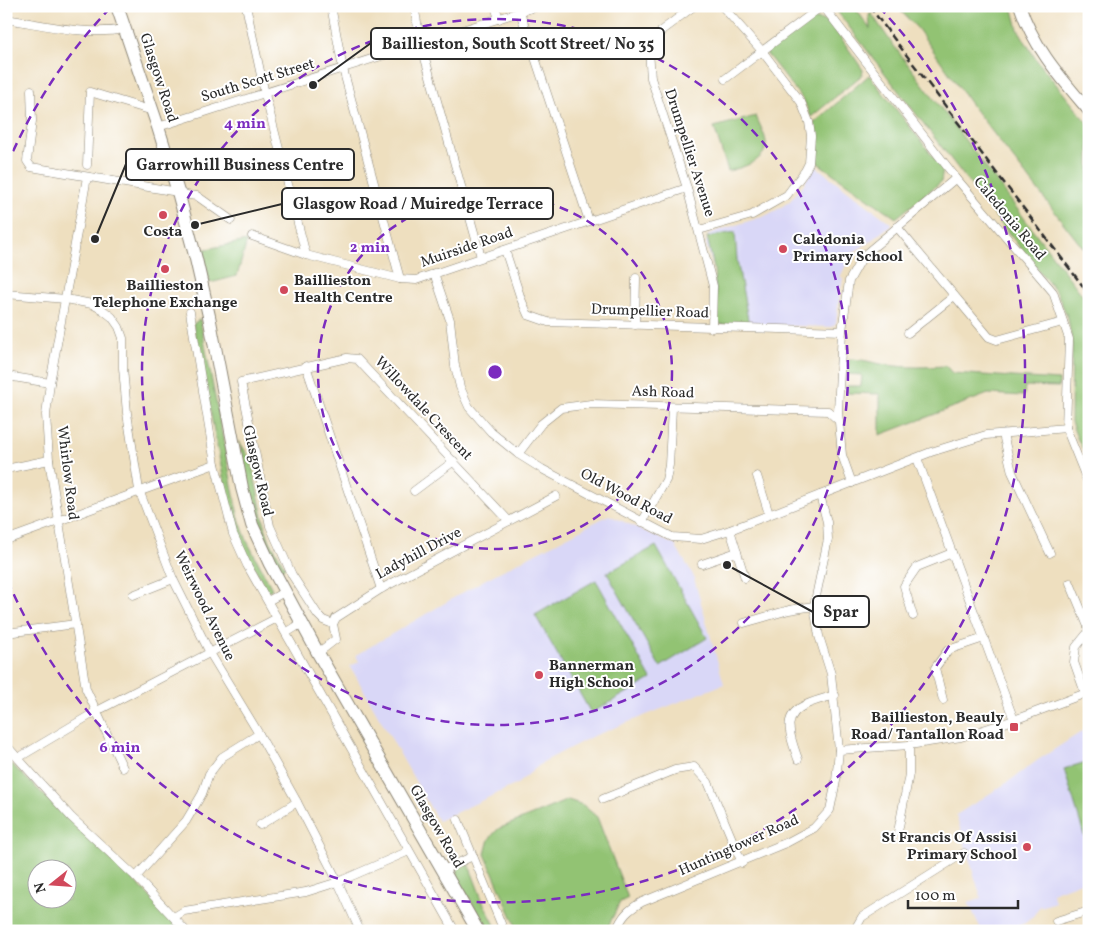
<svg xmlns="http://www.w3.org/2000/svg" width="1095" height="937" font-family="Vollkorn,serif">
<rect width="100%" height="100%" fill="#fff"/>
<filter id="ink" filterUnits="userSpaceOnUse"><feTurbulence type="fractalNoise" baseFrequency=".02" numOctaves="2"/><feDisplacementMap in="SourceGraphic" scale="10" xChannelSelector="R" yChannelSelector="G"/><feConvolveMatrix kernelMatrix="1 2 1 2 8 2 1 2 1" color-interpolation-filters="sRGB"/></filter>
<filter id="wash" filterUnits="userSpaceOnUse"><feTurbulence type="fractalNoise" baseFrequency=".0096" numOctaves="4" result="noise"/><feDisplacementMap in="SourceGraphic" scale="20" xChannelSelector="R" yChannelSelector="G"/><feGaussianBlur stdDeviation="1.12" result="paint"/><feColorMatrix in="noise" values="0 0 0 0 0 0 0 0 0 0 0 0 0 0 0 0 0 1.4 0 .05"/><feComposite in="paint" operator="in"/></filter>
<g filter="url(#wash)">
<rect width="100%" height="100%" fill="#eedfbf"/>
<g fill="#d9d7f7">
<polygon points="814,165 892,224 868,243 852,253 840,277 843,278 840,292 836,323 832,327 718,324 713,298 715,273 706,244 707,237 709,234 720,230 765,216 780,208 790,201 804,184"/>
<polygon points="609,515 675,545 693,575 724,684 591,737 543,762 517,784 438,821 350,666 359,662 356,655 486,579"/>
<polygon points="1089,727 1089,879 1052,893 1055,902 1041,907 1040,905 1034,915 1025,923 1006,931 982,931 968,902 981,898 956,815 1008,782 1038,760"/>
</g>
<g fill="#92c373" stroke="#5e774f" fill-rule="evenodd">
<polygon points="833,6 854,6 870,29 869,15 871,13 891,42 1089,304 1089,460 1077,438 1071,422 1072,343 1068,318 1057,293 994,215"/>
<polygon points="896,6 1012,6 1018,29 1035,58 1089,125 1089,253 1079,243 973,107 918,29"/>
<polygon points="812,18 830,22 863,70 862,75 811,117 804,101 766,53"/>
<polygon points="869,75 943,169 941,182 896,218 815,161 816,135 814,123"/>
<path d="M756,116C759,124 765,134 766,142C768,161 741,168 728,171L714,127Z"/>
<polygon points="735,232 737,260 749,325 718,324 714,268 707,237"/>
<polygon points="247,241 237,276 210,283 201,250"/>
<polygon points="200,319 238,516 247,541 272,589 267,592 241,541 230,512 193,324"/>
<path d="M849,359C863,359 873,363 887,365C907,368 926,367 946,366L952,373L1059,380V387L1025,386L1024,396L988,394L880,435V394L847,393V386H861L862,375L848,374Z"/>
<polygon points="239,441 251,460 265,527 270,541 285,567 280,571 257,518 248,490"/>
<polygon points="656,546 707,638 660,667 607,573"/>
<polygon points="596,580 651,679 591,713 535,615"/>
<polygon points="1089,761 1089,837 1085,838 1064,769"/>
<path d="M9,762L132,878L183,931H6V763ZM38,870H68V900H38Z"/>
<polygon points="568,800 583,805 597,817 628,898 620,902 606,931 518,931 485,854 489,839 498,829"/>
<polygon points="469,865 483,902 498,931 488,931 457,877 458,868"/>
</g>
</g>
<g filter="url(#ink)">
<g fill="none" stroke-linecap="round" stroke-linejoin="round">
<defs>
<g id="street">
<polyline points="246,6 265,94 306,255"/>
<polyline points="331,6 343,69 400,279"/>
<polyline points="414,6 421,44 481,257"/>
<polyline points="495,6 499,19"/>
<polyline points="694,6 662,30 649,51 651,78 687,188 713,286 712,328"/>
<polyline points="823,6 956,178 1053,292 1069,339 1066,428 1089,485"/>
<polyline points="520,12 589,221"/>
<path d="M6,19C45,25 86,36 125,29"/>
<polyline points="725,79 822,6"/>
<polyline points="31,90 32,121 27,161 31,167 178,192 187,195 197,196 231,220"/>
<polyline points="158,127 538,6"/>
<polyline points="87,165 90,92 153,111"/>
<polyline points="87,177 50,383 46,415 49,460 86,689 123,768"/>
<polyline points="897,227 989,337 997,340 1063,322"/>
<polyline points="699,230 752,215 787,195 805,171 809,163 811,136 809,122 801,102 762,51 722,6"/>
<polyline points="252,236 306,255 400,279 416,280 687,188"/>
<polyline points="505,250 521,299 528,315 548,322 842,331"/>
<polyline points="434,273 450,320 455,366 460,387 469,407 491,432 518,454 542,469 672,537 701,539 730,530 931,452 986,435 1066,428"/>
<polyline points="6,294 66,299 92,304 103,310 112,317 119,327 123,338 123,368 127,413 139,490 173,579 210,653 259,734 297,802 338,882 360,931"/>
<polyline points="190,312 215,464 233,534 247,565 277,618 455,931"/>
<polyline points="635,325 636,278"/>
<polyline points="908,333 954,296"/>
<polyline points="306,366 381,589"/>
<polyline points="7,376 50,383"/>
<polyline points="1003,434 1012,472 1050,553"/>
<polyline points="518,454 541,424 561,408 591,404 828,411 839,421"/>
<polyline points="917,458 1014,720"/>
<polyline points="6,469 49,460"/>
<polyline points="757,476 769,514"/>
<polyline points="852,483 842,455 838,411 842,331 849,281 863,256 956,178"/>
<polyline points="414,491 454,461"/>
<polyline points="642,522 666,480 669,465 672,408"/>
<polyline points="730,530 745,578"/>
<polyline points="6,540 215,464"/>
<polyline points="702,564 737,552"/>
<polyline points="1070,583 1089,629"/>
<polyline points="133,595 173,579"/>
<polyline points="268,601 284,592"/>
<polyline points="913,616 904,586 917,567 952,553"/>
<polyline points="744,623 789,610 814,606"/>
<polyline points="333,624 323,620 318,615 292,575 270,526 241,382 347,358 357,359 509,521"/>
<polyline points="6,633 76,624"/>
<polyline points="286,633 302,623"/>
<polyline points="318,653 336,639 333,624 336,618 381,589 556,496"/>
<polyline points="1085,693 1074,662 1076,647 1089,631"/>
<polyline points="943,700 935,668 948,650 984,638"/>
<polyline points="6,745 71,817 136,877 186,931"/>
<polyline points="839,750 909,745 961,737 1014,720 1089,692"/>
<polyline points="18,758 97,711 277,618"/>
<path d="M798,759C795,750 791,741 790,731C785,705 817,701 835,695"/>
<polyline points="603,799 675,770 694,767 708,782 742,863"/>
<polyline points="458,820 504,931"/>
<polyline points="260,825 297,802"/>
<polyline points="898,832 909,774 909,745"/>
<polyline points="443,870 473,856"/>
<polyline points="136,877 186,821 202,794 209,774 222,757 259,734"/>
<polyline points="174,917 184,911 306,892 338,882 409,851"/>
<polyline points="1056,921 1089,911"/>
<path d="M616,931C622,916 628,910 642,902L788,842L814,828L830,810L836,781L839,750L831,674L819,636L814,606L828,539L827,522L820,495"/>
<polyline points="854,931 862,917 964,853"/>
</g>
<path id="secondary" d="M1020,6C1033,47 1062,79 1089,111"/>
<polyline id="primary" points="117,6 158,127 178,192 196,259 209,316 242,488 252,525 270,564 318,653 478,931"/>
</defs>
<use href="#street" stroke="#8c8575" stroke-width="9"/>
<use href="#secondary" stroke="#8c8575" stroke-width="13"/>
<use href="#primary" stroke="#8c8575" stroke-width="14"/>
<use href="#street" stroke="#fff" stroke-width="8"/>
<use href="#secondary" stroke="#fff" stroke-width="11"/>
<use href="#primary" stroke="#fff" stroke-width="12"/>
<polyline stroke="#2b2b2b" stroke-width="2.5" stroke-dasharray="8 4" stroke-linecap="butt" points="869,6 1089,294"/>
</g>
</g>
<g fill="none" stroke="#7b2cbf" stroke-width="2.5" stroke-dasharray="9 6">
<circle cx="495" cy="372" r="177"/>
<circle cx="495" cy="372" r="353"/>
<path d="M7 165A530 530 0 0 1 111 7M879 7A530 530 0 1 1 7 579"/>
</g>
<g fill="#d1495b" stroke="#fff" stroke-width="2">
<circle cx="163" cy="215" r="5"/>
<circle cx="783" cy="249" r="5"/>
<circle cx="165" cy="269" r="5"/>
<circle cx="284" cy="290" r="5"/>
<circle cx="539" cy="675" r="5"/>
<rect x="1009" y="722" width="10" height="10" rx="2.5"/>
<circle cx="1027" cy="847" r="5"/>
</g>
<g text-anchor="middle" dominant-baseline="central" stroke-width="4" stroke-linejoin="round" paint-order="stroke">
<g font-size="15" fill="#2b2b2b" stroke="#fff">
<text transform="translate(158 78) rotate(72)">Glasgow Road</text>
<text transform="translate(258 81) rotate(-17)">South Scott Street</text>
<text transform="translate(689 153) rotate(72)">Drumpellier Avenue</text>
<text transform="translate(1009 219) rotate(50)">Caledonia Road</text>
<text transform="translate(467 248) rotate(-19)">Muirside Road</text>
<text transform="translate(650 312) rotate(2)">Drumpellier Road</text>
<text transform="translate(663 393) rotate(2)">Ash Road</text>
<text transform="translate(423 409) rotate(47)">Willowdale Crescent</text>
<text transform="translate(257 471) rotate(77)">Glasgow Road</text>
<text transform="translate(67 473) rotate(83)">Whirlow Road</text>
<text transform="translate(626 497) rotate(28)">Old Wood Road</text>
<text transform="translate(419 554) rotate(-28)">Ladyhill Drive</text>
<text transform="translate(204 606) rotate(64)">Weirwood Avenue</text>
<text transform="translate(436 827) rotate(60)">Glasgow Road</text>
<text transform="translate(739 846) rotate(-24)">Huntingtower Road</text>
</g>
<g font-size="15" font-weight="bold" fill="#2b2b2b" stroke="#fff" text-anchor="start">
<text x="163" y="232" text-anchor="middle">Costa</text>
<text x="793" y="240">Caledonia<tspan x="793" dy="17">Primary School</tspan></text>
<text x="294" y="281">Baillieston<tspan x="294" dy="17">Health Centre</tspan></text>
<text x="165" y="286" text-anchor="middle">Baillieston<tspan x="165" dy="17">Telephone Exchange</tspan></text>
<text x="549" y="666">Bannerman<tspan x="549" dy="17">High School</tspan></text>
<text x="1004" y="718" text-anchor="end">Baillieston, Beauly<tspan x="1004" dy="17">Road/ Tantallon Road</tspan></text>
<text x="1017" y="838" text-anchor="end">St Francis Of Assisi<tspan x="1017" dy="17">Primary School</tspan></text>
</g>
</g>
<circle cx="495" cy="372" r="8" fill="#7b2cbf" stroke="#fff" stroke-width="2.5"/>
<g font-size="15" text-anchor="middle" font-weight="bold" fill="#7b2cbf" stroke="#fff" stroke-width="4" stroke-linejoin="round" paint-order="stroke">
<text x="245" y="128">4 min</text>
<text x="370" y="252">2 min</text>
<text x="120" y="752">6 min</text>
</g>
<path fill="none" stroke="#2b2b2b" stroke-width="2" d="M313 85L371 43M95 239L126 164M195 225L282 204M727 565L813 612"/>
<g fill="#2b2b2b" stroke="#fff" stroke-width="2">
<circle cx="313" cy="85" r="5"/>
<circle cx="95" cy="239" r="5"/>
<circle cx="195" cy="225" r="5"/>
<circle cx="727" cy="565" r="5"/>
</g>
<g fill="#fff" stroke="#2b2b2b" stroke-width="2">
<rect x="371" y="28" width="293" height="31" rx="5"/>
<rect x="126" y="149" width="228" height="31" rx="5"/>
<rect x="282" y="188" width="271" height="31" rx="5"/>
<rect x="813" y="596" width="56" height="31" rx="5"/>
</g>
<g font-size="16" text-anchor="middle" font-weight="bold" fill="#2b2b2b">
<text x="518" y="49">Baillieston, South Scott Street/ No 35</text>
<text x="240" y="170">Garrowhill Business Centre</text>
<text x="418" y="209">Glasgow Road / Muiredge Terrace</text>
<text x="841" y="617">Spar</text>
</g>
<rect width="1095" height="937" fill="none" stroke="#fff" stroke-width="25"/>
<g transform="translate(52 884) rotate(253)"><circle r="24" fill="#ffffff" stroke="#aaaaaa"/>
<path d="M0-4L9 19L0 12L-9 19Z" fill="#d1495b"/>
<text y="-8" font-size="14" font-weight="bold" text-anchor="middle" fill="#2b2b2b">N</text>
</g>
<path d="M908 900v8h110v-8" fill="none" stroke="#2b2b2b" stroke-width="2.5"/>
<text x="915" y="900" font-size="15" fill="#2b2b2b" stroke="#ffffff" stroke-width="4" paint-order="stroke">100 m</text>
</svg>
